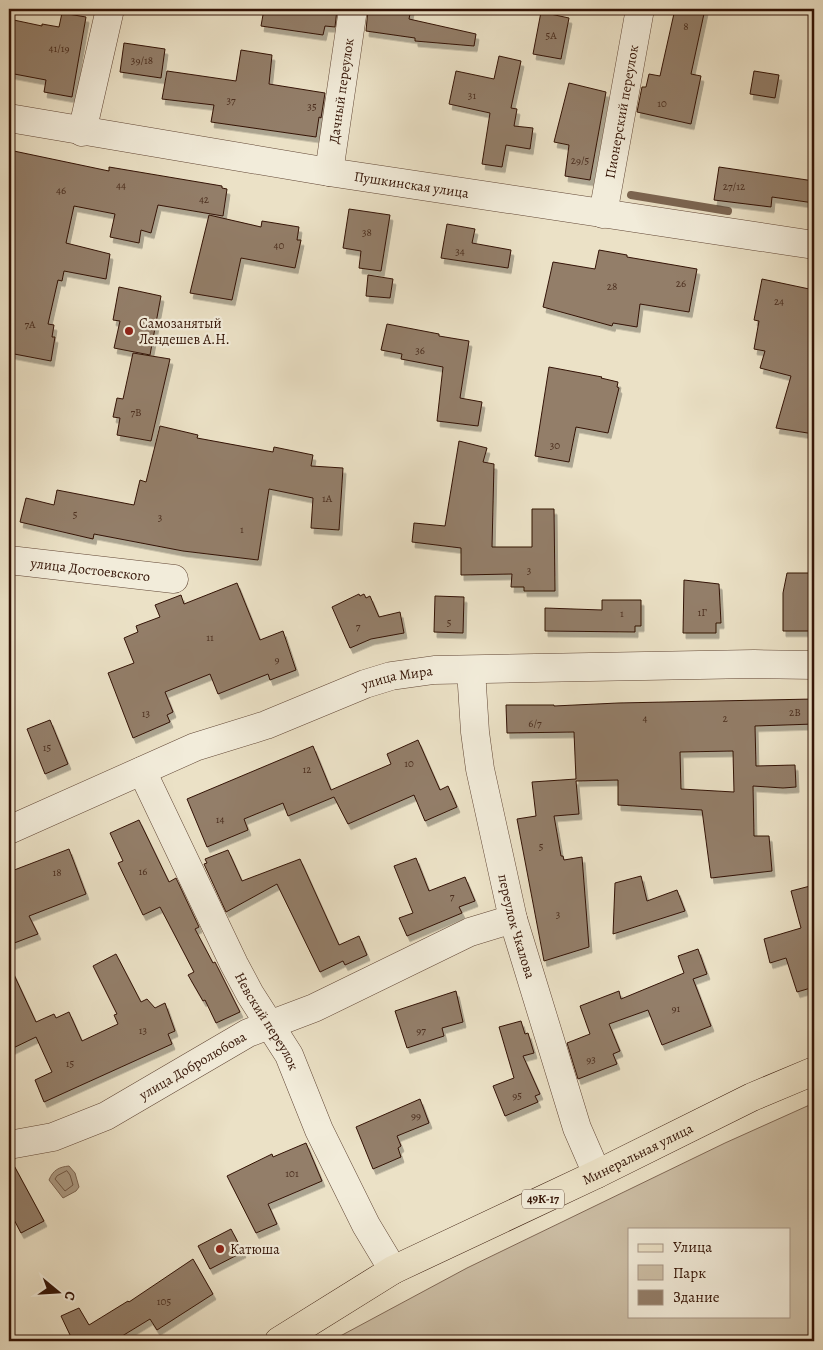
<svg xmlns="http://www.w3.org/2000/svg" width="823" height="1350" font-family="Alegreya,serif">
<defs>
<filter id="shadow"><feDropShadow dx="3" dy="5.5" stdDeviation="0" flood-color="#0004"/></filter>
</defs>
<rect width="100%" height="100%" fill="#ebe1c6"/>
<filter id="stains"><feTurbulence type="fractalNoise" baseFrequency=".004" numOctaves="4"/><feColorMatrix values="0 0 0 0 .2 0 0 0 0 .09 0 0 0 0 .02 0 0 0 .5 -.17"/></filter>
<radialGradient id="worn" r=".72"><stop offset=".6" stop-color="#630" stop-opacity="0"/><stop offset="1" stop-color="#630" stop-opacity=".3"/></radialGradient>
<path fill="#ccbea5" stroke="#806855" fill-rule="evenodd" d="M814,1103V1341H331L467,1268L725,1143ZM629,1229H789V1316H629Z"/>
<path fill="#ac9b84" stroke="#7c6551" d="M69,1166L75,1173L79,1187L76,1191L63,1198L49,1180C53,1170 59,1167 69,1166Z"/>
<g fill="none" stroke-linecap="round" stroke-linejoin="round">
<polygon stroke="#705744" stroke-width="1" points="67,1171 70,1175 73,1185 65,1191 55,1179 57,1176"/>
<polyline stroke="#7c6551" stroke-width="8" points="631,195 728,211"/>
</g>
<g fill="#937e69" stroke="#331305" fill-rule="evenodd" filter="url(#shadow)">
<polygon points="264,9 337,9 335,27 325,26 323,35 261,26"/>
<polygon points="368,9 411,9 409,19 476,34 474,46 415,41 415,38 366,31"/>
<polygon points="675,9 705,9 691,74 701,76 691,124 637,112 642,87 646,87 649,74 660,76"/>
<polygon points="541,12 569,18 561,59 533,54"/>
<polygon points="62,13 86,17 72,97 44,92 46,80 9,73 9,19 42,26 42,24 59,27"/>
<polygon points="124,43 165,49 161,78 120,72"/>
<polygon points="241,50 272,55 269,84 325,93 321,118 319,117 316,137 211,122 214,105 162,99 167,71 236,81"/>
<polygon points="499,56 521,61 511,108 517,109 514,126 533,128 530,149 506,145 502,167 482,164 490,113 449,104 456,71 494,79"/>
<polygon points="754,71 779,75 775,98 750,94"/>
<polygon points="569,83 606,92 590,180 565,176 569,145 554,142"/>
<polygon points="9,150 109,171 109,167 222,186 222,188 227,189 223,216 158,205 151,233 141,230 139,243 110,237 115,214 74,206 66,243 110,254 106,279 64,271 62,281 58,280 48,324 54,325 52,337 55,337 51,361 9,353"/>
<polygon points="719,167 814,181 814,203 772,197 771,207 714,200"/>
<polygon points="349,209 390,215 381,271 359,268 361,251 343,248"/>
<polygon points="209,215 261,227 262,221 299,227 297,240 301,240 295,268 241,258 232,300 190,293"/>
<polygon points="447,224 475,229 472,243 511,250 508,268 441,258"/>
<polygon points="599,250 627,255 627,257 697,269 689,312 640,304 637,327 613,323 612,326 543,307 553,262 595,269"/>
<polygon points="368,275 393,279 390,298 366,296"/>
<polygon points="762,279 814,290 814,434 776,428 791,376 760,368 765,351 754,349 759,321 754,320"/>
<polygon points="119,287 161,296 150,355 114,348 120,321 113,320"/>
<polygon points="387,324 439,334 439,336 469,341 460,398 482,402 478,426 437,421 443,367 401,359 402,354 381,350"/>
<polygon points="133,353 170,359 151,441 117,435 120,418 113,417 117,398 123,399"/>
<polygon points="549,367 602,377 601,378 618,382 617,387 619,388 608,433 576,427 569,462 535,456"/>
<polygon points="160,426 198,435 197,438 273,452 274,447 313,455 311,466 343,468 339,530 311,528 313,498 269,489 258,560 183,551 94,534 93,539 20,522 26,498 54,505 57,490 134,505 140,480 146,482"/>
<polygon points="459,441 487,448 483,462 494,464 492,547 532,547 532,509 554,509 555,591 524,591 524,587 511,587 512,574 461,575 461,548 412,542 414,523 445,526"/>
<polygon points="787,573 810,573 810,582 814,581 814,612 809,612 809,631 783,631 783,593"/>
<polygon points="684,580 719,584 721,623 716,623 716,633 683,633"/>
<polygon points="237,583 260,640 283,631 296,670 270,680 268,674 218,694 210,674 165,692 173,712 167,715 170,722 133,738 108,673 134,663 124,638 138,632 136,626 160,617 155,605 181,595 184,604"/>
<polygon points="359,594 360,596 364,594 366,598 370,596 379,617 400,612 404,633 371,639 350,648 332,607"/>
<polygon points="435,596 464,597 463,633 434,632"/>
<polygon points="602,600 641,600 641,626 635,626 635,632 545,631 545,608 602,610"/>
<path d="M814,699V724L755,726L756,766L795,765L796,787L783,788L753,786L754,836H769L772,871L711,878L702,810L618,805V780L576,781L579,814L554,816L561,856H563L564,860L582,857L589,947L544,961L517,819L536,816L532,782L576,779L574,732L507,733L506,705H554V706L618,703ZM733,751L734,792L681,789L680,752Z"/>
<polygon points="50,720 68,764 45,774 27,729"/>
<polygon points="418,740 440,790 448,786 457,807 425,821 414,795 348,824 334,797 288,816 283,803 244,819 248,830 207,847 187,799 313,746 331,790 391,764 387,754"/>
<polygon points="139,820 169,882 176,878 199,927 195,929 213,963 215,962 240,1012 216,1023 205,1000 203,1001 188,975 194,972 160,907 143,915 118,863 123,861 110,833"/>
<polygon points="69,849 86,894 29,916 38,934 9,945 9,872"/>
<polygon points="228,850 242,881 300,859 339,945 359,936 367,955 345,965 343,961 320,972 277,884 226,912 204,864 207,863 205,859"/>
<polygon points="416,858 429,891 465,877 475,901 459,907 462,913 407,936 399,918 413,913 394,866"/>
<polygon points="641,876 647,901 677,890 685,911 613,934 615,883"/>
<polygon points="814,885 814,987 797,992 786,958 770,963 764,939 801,928 791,891"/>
<polygon points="698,949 707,974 693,979 711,1026 662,1045 648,1010 609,1024 620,1051 613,1054 617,1064 578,1079 567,1043 590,1034 580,1006 619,991 621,999 684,973 678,956"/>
<polygon points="116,954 141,1002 147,999 155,1008 165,1003 175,1031 168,1034 172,1044 44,1102 35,1080 52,1072 36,1037 9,1050 9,964 36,1022 54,1014 56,1018 69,1012 82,1041 118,1024 114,1015 117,1014 93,966"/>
<polygon points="456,991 463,1022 442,1028 444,1036 407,1048 395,1011"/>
<polygon points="521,1021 525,1034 528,1033 534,1053 523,1056 540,1094 535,1096 538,1102 505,1116 493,1086 514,1078 499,1027"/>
<polygon points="420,1099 429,1123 397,1136 401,1146 398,1148 401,1157 373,1169 356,1127"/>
<polygon points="306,1143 322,1181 268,1204 277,1224 256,1233 227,1176 272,1154 273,1157"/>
<polygon points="9,1160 11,1160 44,1221 21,1233 9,1210"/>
<polygon points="231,1229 243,1252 210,1269 198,1246"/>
<polygon points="193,1259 213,1294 157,1330 150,1319 114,1341 64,1341 73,1336 71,1337 61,1316 79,1308 89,1325 128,1301 129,1302"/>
</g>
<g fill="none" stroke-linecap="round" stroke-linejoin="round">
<defs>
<g id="minor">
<path id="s1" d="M9,118L329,172L814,245"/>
<polyline points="82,132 110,9"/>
<path id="s2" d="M329,172L353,9"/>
<path id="s3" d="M603,214L640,9"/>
<path id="s4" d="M9,560L174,579"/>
<path id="s5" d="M471,670L475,732L480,769L513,919L577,1128L597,1174"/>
<path id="s6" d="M142,771L234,964L250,994L289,1055L319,1130L366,1225L393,1270"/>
<path id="s7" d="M9,830L195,747L266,725L365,684L391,676L434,670L754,664L814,665"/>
<path id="s8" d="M9,1145L53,1137L106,1116L248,1033L314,1008L470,932L513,919"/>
</g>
<g id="major">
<path id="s9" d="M279,1341L393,1270L597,1174L752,1097L814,1071"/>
</g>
</defs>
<use href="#minor" stroke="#614635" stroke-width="29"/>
<use href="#major" stroke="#331305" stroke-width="29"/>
<use href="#minor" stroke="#f2ecda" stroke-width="28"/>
<use href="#major" stroke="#ebe1c6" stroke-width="28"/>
</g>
<g fill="#8f2418" stroke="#f2ecda" stroke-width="2">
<circle cx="129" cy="331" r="5"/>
<circle cx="220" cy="1249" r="5"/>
</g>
<g text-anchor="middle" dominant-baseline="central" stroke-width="4.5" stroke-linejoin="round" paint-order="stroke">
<g font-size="11" fill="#4b2e1e">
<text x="686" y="26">8</text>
<text x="551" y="35">5А</text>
<text x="59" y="48">41/19</text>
<text x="142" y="60">39/18</text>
<text x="472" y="95">31</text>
<text x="231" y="100">37</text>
<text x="662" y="103">10</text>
<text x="312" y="106">35</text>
<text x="580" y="160">29/5</text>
<text x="121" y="185">44</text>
<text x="734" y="186">27/12</text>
<text x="61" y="190">46</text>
<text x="204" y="199">42</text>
<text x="367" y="232">38</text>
<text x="279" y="245">40</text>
<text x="460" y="251">34</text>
<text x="681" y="283">26</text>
<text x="612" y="286">28</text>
<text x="779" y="301">24</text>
<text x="30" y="324">7А</text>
<text x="420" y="350">36</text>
<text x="136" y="412">7В</text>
<text x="555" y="445">30</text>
<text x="327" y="498">1А</text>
<text x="75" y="514">5</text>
<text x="160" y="517">3</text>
<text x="242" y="529">1</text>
<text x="529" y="570">3</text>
<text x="702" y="612">1Г</text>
<text x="622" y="613">1</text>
<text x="449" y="622">5</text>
<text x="358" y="626">7</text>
<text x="210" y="637">11</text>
<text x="277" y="659">9</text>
<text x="795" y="712">2В</text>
<text x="146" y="713">13</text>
<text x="645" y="718">4</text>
<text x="725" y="718">2</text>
<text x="535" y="723">6/7</text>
<text x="47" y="747">15</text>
<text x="409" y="763">10</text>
<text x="307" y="769">12</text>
<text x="220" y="819">14</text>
<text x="541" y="846">5</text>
<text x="143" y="871">16</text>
<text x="57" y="872">18</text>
<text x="452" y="896">7</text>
<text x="558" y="914">3</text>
<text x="676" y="1008">91</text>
<text x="143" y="1030">13</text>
<text x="421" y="1030">97</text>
<text x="591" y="1059">93</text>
<text x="70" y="1063">15</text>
<text x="517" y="1095">95</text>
<text x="416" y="1115">99</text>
<text x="292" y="1173">101</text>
<text x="164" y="1301">105</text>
</g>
<rect fill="#f2ecda" stroke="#6c5445" stroke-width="1" x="522" y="1189.5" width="42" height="19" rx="4"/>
<g font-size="12" font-weight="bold" fill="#331305">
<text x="543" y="1199">49К-17</text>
</g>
<g font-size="14" fill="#331305" stroke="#f2ecda">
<text stroke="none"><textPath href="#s2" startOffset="82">Дачный переулок</textPath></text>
<text stroke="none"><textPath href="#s3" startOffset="104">Пионерский переулок</textPath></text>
<text stroke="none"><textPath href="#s1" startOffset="408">Пушкинская улица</textPath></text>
<text stroke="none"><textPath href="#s4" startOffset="82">улица Достоевского</textPath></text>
<text stroke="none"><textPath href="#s7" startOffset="418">улица Мира</textPath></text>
<text stroke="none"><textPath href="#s5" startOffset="261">переулок Чкалова</textPath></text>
<text stroke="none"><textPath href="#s6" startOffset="280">Невский переулок</textPath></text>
<text stroke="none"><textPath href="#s8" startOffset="202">улица Добролюбова</textPath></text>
<text stroke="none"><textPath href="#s9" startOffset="405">Минеральная улица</textPath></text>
</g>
<g font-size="14" fill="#331305" stroke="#f2ecda" text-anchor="start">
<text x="139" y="323">Самозанятый<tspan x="139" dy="16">Лендешев А.Н.</tspan></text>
<text x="230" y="1249">Катюша</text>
</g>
</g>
<rect width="823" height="1350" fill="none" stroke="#ebe1c6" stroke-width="30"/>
<rect x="10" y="10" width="803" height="1330" fill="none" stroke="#331305" stroke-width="2.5"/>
<rect x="15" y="15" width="793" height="1320" fill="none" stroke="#331305"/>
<rect x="628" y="1228" width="162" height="90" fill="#f2ecda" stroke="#a69585"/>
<rect x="638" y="1244" width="25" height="8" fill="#ebe1c6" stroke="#a69585"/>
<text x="673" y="1252" font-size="15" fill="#331305">Улица</text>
<rect x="638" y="1265" width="25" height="15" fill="#ccbea5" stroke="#a69585"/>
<text x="673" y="1278" font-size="15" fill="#331305">Парк</text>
<rect x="638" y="1290" width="25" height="15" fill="#937e69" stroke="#a69585"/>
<text x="673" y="1302" font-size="15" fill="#331305">Здание</text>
<g transform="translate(58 1292) rotate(108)" stroke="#f2ecda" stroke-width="4" paint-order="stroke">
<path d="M0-4L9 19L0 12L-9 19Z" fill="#331305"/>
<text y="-8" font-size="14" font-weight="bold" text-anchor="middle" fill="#331305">С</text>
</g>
<rect width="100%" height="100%" filter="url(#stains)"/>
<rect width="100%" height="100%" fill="url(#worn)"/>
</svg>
